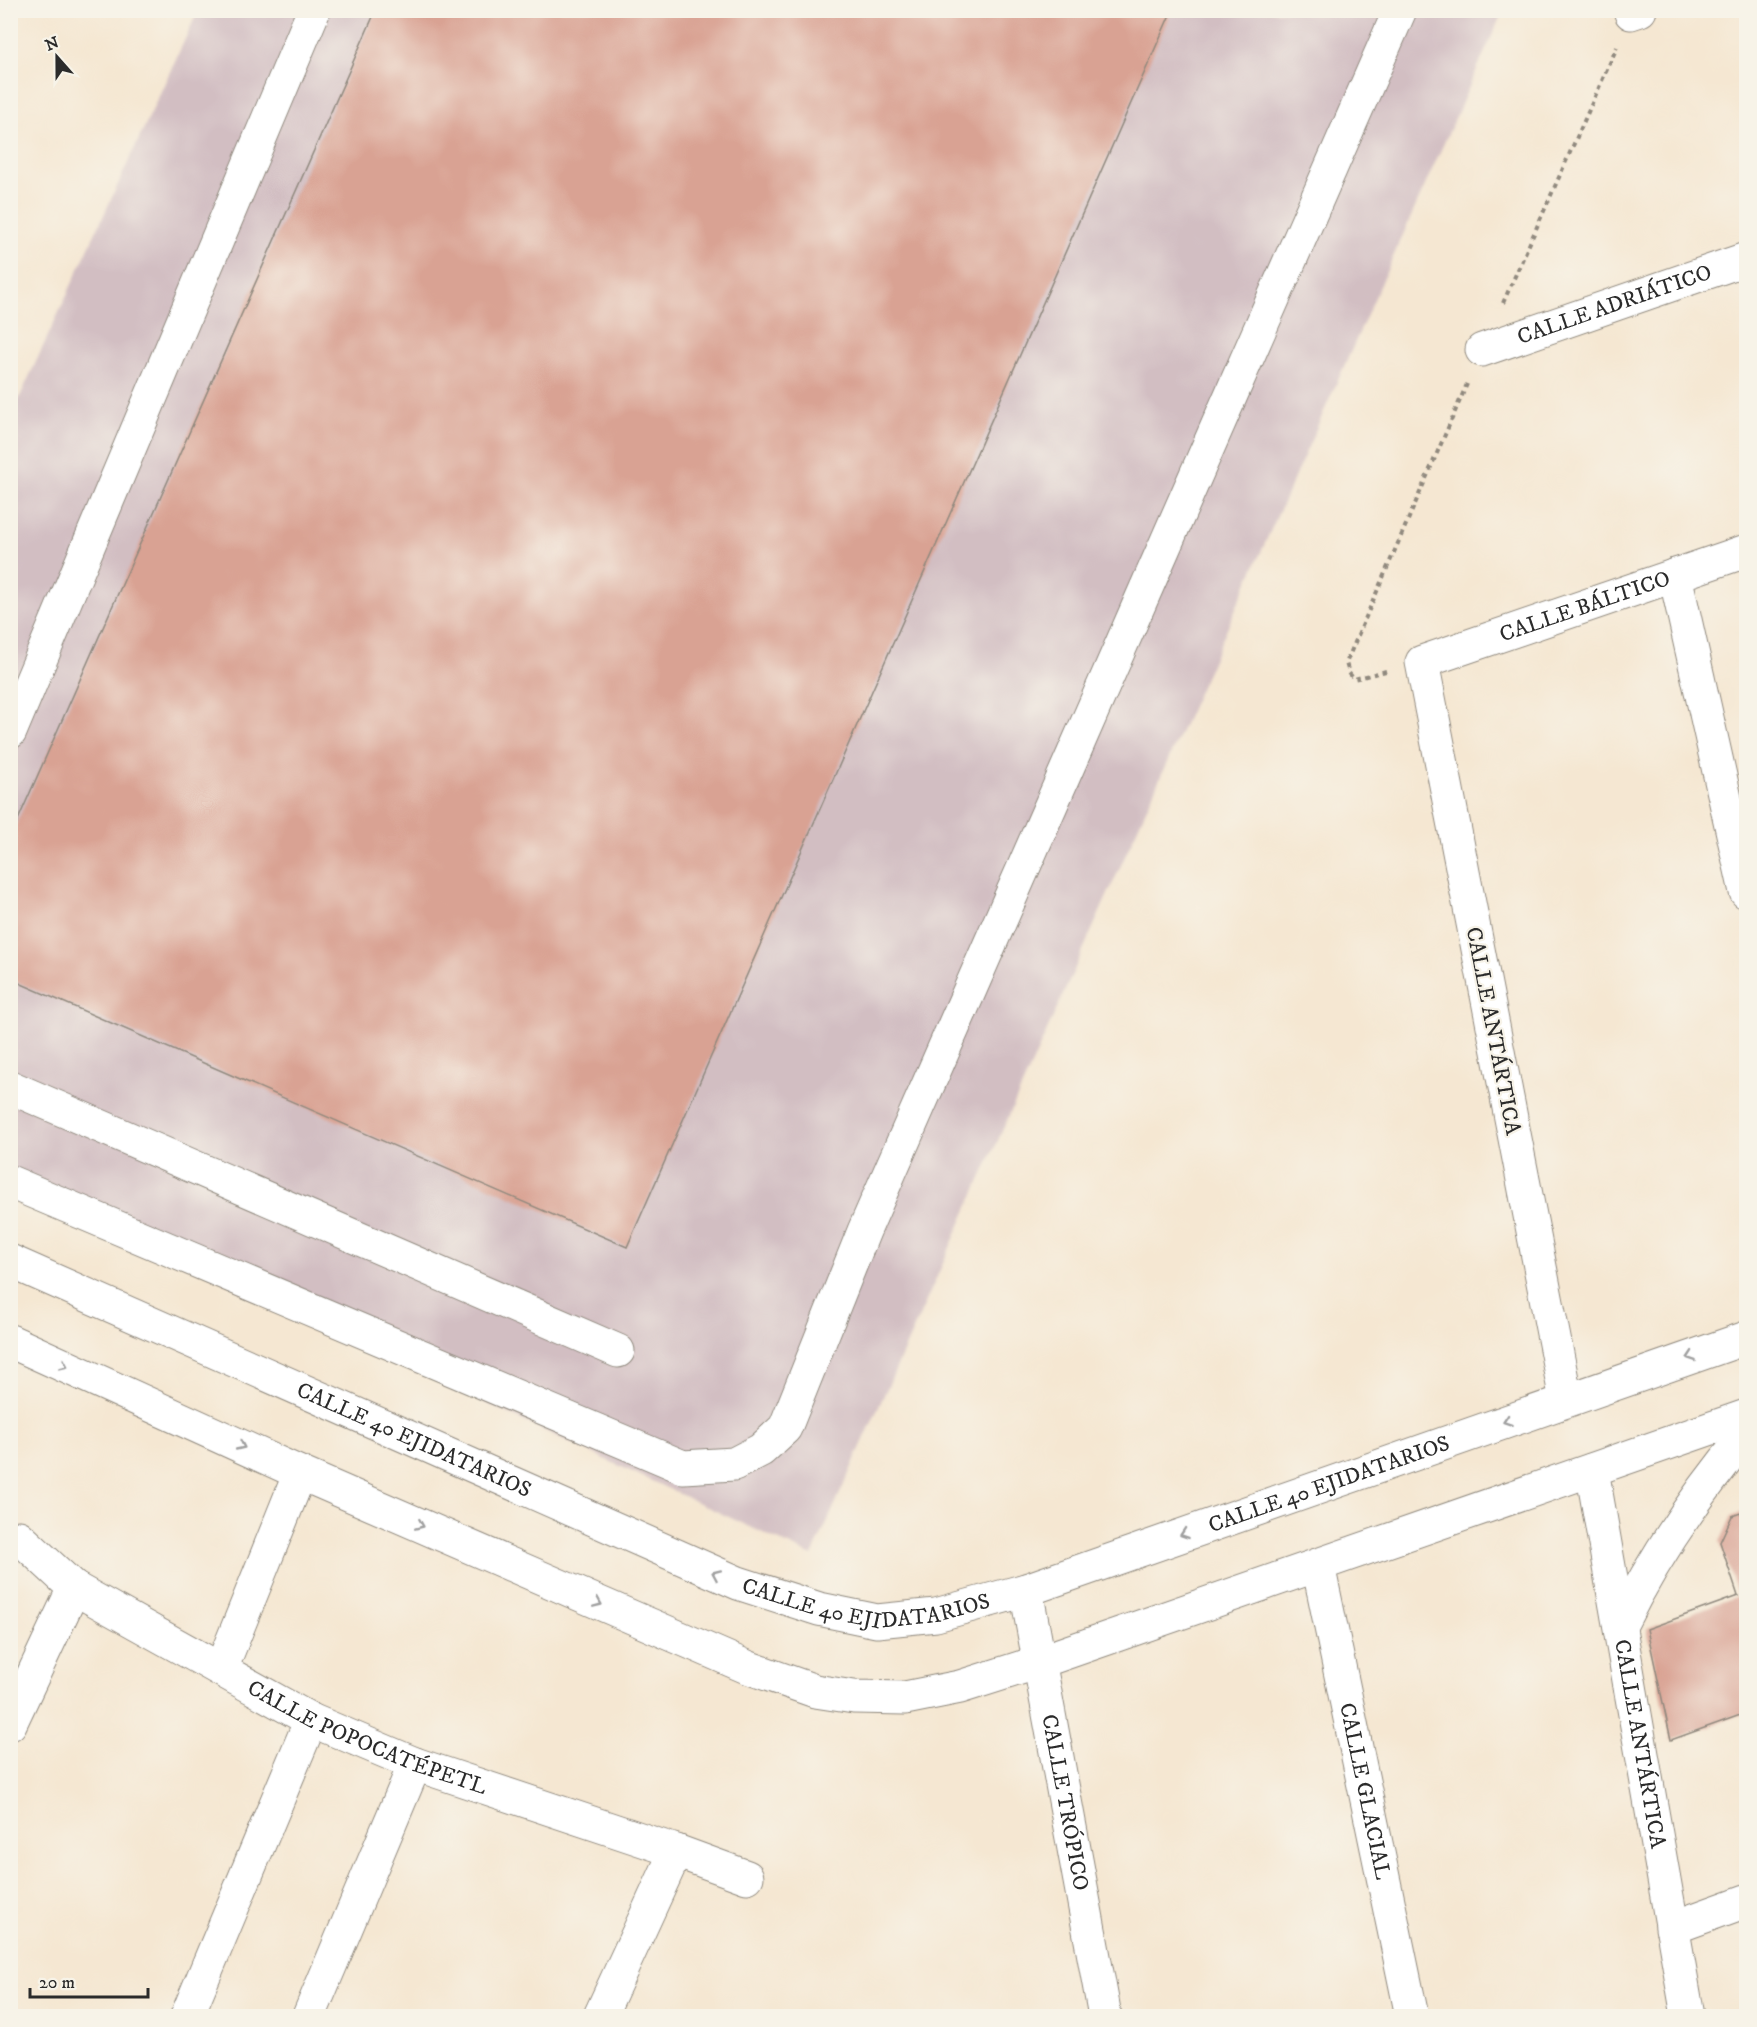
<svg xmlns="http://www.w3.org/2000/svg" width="1757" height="2027" font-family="'IM FELL DW Pica',serif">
<rect width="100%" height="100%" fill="#f7f3e8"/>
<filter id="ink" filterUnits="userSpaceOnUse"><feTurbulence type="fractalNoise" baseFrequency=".0167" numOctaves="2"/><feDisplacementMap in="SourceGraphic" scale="12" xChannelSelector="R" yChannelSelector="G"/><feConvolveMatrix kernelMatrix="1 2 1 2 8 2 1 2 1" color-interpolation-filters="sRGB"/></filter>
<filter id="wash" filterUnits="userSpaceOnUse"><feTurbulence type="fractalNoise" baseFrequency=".008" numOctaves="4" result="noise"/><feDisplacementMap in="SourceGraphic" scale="24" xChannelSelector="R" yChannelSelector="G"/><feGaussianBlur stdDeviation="1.35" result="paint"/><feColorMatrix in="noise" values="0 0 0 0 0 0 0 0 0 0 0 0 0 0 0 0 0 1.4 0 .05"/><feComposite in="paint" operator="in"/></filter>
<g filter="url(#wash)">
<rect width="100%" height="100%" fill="#f5e7d2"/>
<polygon fill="#d2bec2" points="198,11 1503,11 812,1556 11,1181 11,416"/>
<g id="blocks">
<g fill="#d9a293">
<polygon points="376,10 1172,10 627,1247 10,979 10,838"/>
<polygon points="1746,1511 1746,1713 1671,1740 1647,1629 1738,1596 1720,1542 1732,1516"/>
</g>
</g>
</g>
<g filter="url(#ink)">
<use href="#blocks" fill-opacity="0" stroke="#90897e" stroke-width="1.5"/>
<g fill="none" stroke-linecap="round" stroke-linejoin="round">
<defs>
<g id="minor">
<polyline points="1631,13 1640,10"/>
<path id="s1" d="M1482,350L1746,259"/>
<polyline points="1675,575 1746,892"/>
<polyline points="10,732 314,10"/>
<polyline points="10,1087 618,1351"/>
<polyline points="10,1182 683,1467 734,1464 761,1450 785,1428 864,1231 1400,10"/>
<path id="s2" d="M1566,1400L1422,662L1746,551"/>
<path id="s3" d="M1592,1470L1688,2016"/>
<path id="s4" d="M19,1537L74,1588L311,1720L415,1764L676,1851L747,1877"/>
<path id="s5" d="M1318,1565L1412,2016"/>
<path id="s6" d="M1026,1590L1105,2016"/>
<path d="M1620,1626C1654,1557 1697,1494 1746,1435"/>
<polyline points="221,1669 300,1473"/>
<polyline points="10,1724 74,1588"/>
<polyline points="1672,1928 1746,1901"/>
<polyline points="187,2016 311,1720"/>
<polyline points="309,2016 415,1764"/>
<polyline points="600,2016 676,1851"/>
</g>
<g id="major">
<path id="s7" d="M10,1261L738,1583L819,1609L877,1621L936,1615L1026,1590L1746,1338"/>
<polyline points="10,1341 300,1473 747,1667 815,1691 854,1697 905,1698 960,1687 1039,1662 1746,1416"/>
</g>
</defs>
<use href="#minor" stroke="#90897e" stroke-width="35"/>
<use href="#major" stroke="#90897e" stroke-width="35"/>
<g stroke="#90897e" stroke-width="4" stroke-dasharray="4.5 4.5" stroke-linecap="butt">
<polyline points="1503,303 1617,47"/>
<polyline points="1386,671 1354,679 1349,673 1346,663 1467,384"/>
</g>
<use href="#minor" stroke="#fff" stroke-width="33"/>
<use href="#major" stroke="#fff" stroke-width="33"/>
</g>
<defs><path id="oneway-chevron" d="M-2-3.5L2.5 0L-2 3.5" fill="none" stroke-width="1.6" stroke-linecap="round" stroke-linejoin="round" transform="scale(1.5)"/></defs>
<g stroke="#a0a0a0">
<use href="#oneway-chevron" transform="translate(1691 1357) rotate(161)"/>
<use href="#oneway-chevron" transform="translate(64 1365) rotate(25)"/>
<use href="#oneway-chevron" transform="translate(1507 1421) rotate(161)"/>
<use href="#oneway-chevron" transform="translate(241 1446) rotate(25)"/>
<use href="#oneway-chevron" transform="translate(420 1525) rotate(23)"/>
<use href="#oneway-chevron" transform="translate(1184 1534) rotate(161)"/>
<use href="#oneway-chevron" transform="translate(716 1574) rotate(-156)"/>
<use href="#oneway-chevron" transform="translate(598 1603) rotate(23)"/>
</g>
</g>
<g text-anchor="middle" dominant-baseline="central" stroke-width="4.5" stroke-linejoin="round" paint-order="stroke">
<g font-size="22" fill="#2b2b2b" stroke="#f7f3e8">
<text stroke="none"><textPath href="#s1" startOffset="140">CALLE ADRIÁTICO</textPath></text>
<text stroke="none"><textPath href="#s2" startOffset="924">CALLE BÁLTICO</textPath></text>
<text transform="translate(1493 1031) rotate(79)">CALLE ANTÁRTICA</text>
<text stroke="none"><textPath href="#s7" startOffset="442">CALLE 40 EJIDATARIOS</textPath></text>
<text stroke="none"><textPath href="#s7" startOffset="1414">CALLE 40 EJIDATARIOS</textPath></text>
<text stroke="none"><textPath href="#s7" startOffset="928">CALLE 40 EJIDATARIOS</textPath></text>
<text stroke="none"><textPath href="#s4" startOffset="405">CALLE POPOCATÉPETL</textPath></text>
<text stroke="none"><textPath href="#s3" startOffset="278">CALLE ANTÁRTICA</textPath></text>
<text stroke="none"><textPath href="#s5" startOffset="231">CALLE GLACIAL</textPath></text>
<text stroke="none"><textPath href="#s6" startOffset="216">CALLE TRÓPICO</textPath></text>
</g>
</g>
<rect width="1757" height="2027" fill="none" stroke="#f7f3e8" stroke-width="36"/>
<g transform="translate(57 57) rotate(339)" stroke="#f7f3e8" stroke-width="4.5" paint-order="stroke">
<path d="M0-4.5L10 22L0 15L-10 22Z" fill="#2b2b2b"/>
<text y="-9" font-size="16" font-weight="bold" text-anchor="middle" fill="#2b2b2b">N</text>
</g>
<path d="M30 1988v9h118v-9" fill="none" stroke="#2b2b2b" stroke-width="3"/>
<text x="39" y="1988" font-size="18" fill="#2b2b2b" stroke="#f7f3e8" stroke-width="4.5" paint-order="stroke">20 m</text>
</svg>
